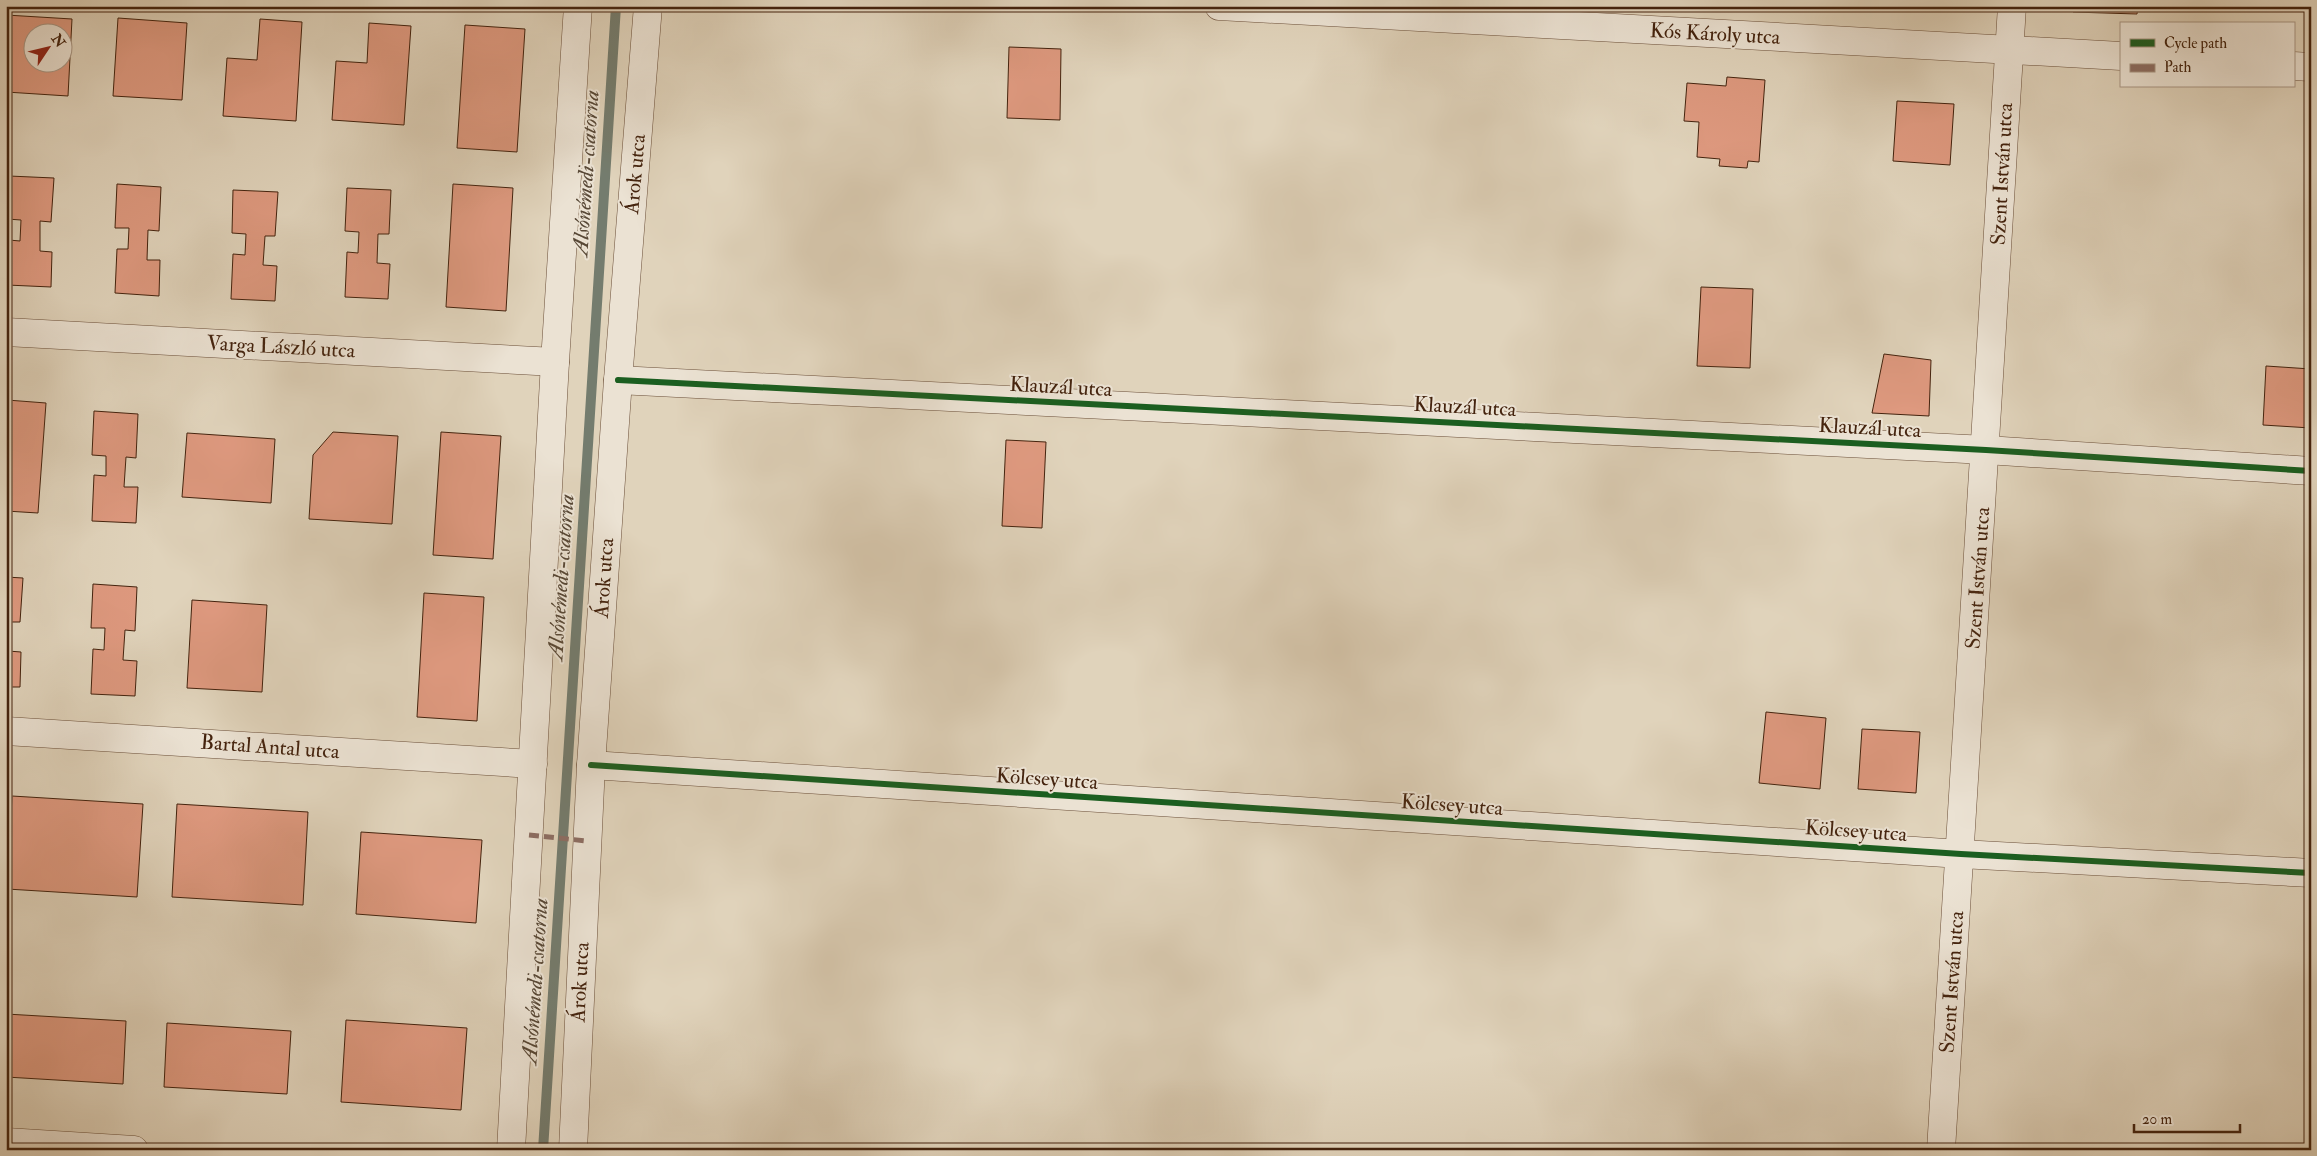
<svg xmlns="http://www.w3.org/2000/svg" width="2317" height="1156" font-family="'IM FELL Double Pica',serif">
<rect width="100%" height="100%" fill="#e0d3bb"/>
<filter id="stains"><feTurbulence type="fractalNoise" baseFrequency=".004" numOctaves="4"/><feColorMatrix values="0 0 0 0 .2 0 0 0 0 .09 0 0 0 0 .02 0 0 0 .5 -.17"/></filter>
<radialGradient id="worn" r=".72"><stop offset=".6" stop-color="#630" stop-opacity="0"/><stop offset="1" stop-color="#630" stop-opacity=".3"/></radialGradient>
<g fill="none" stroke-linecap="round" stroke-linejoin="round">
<polyline stroke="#747c6e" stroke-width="10" points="543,1150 616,6"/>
</g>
<g fill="#de997f" stroke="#44230e" fill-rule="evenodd">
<polygon points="2073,6 2138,6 2137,14 2073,12"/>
<path d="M6,15L72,19L68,96L6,92ZM32,32H62V62H32Z"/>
<polygon points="118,18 187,23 182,100 113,96"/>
<polygon points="260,19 302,22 296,121 223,116 227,58 257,60"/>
<polygon points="369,23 411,26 404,125 332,120 336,61 367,63"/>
<polygon points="465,25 525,29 517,152 457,148"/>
<polygon points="1009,47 1061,49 1060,120 1007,118"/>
<polygon points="1727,77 1765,80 1759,162 1748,161 1747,168 1719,166 1720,159 1697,157 1699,122 1684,121 1687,83 1726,86"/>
<polygon points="1897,101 1954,104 1950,165 1893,161"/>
<polygon points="9,176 54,178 51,222 40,221 40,251 52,252 51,287 7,285 9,240 20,241 21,220 7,219"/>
<polygon points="117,184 161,187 159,231 148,230 147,260 160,260 159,296 115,293 117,249 128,249 129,228 115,228"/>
<polygon points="453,184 513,188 506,311 446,307"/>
<polygon points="347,188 391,190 389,234 378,234 377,263 390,264 388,299 345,297 347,252 358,253 359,232 345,231"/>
<polygon points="233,190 278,192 275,236 265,236 263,265 277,266 275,301 231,299 233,254 245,255 246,234 232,233"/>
<polygon points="1701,287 1753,289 1750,368 1697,366"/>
<polygon points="1884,354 1931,360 1929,416 1872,413"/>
<polygon points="2266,366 2311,369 2311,428 2263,425"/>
<polygon points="7,400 46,403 38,513 6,511"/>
<polygon points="94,411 138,414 136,458 126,457 124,487 138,487 136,523 92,521 94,475 106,476 106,456 92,455"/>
<polygon points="333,432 398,436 392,524 309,519 313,455"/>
<polygon points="441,432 501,436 493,559 433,555"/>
<polygon points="187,433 275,439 271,503 182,497"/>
<polygon points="1006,440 1046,442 1042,528 1002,526"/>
<polygon points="6,577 23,578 20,622 10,622 8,651 21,652 20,687 6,687"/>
<polygon points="93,584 137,587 135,631 125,630 123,660 137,661 135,696 91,694 93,649 104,650 105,628 91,628"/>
<polygon points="424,593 484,597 477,721 417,717"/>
<polygon points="192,600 267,605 262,692 187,688"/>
<polygon points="1766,712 1826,718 1820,789 1759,783"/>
<polygon points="1862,729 1920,732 1916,793 1858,789"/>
<polygon points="12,796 143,804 137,897 7,889"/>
<polygon points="177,804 308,812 303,905 172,897"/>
<polygon points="361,832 482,840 476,923 356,914"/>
<polygon points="6,1014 126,1021 123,1084 6,1077"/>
<polygon points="346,1020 467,1028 461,1110 341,1102"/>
<polygon points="167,1023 291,1031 287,1094 164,1087"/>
</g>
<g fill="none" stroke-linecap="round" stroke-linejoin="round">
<defs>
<g id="minor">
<polyline points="1219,6 2121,56"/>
<polyline points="2293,66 2311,67"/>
<polyline points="6,332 555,362"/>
<polyline points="618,380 1986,450 2311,471"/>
<polyline points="6,731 533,764"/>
<polyline points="591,765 1961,854 2311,873"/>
<polyline points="6,1142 134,1150"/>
<polyline points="511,1150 555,362 578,6"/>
<polyline points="573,1150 591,765 618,380 648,6"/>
<polyline points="1941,1150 2012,6"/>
</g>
</defs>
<use href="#minor" stroke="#6b4f39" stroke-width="29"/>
<use href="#minor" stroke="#ebe2d3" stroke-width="28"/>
<polyline stroke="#8d6e63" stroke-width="5" stroke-dasharray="10 5" stroke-linecap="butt" points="529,835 587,841"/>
<defs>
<g id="cycleway">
<polyline points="618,380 1986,450 2311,471"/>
<polyline points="591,765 1961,854 2311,873"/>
</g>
</defs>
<use href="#cycleway" stroke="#ebe2d3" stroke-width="9"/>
<use href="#cycleway" stroke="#1b5e20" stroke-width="6"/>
</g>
<g text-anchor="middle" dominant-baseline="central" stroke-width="4" stroke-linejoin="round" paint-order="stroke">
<g font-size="21" fill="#44230e" stroke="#ebe2d3">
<text transform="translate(1715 34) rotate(3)">Kós Károly utca</text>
<text transform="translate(635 174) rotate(-85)">Árok utca</text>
<text transform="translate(2002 174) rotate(-87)">Szent István utca</text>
<text transform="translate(281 347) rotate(3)">Varga László utca</text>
<text transform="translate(1061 387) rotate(3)">Klauzál utca</text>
<text transform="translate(1465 407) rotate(3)">Klauzál utca</text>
<text transform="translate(1870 428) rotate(3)">Klauzál utca</text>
<text transform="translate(604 578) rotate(-86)">Árok utca</text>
<text transform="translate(1978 578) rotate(-86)">Szent István utca</text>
<text transform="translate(270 747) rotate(4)">Bartal Antal utca</text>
<text transform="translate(1047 779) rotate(4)">Kölcsey utca</text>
<text transform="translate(1452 805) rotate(4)">Kölcsey utca</text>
<text transform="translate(1856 831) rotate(4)">Kölcsey utca</text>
<text transform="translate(580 982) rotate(-87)">Árok utca</text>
<text transform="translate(1952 982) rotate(-86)">Szent István utca</text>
</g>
<g font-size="22" font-style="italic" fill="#584836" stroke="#ebe2d3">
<text transform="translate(586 173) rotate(-86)">Alsónémedi-csatorna</text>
<text transform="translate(561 577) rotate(-86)">Alsónémedi-csatorna</text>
<text transform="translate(535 981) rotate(-86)">Alsónémedi-csatorna</text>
</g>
</g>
<rect width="2317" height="1156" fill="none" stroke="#e0d3bb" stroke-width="25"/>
<rect x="8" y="8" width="2302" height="1141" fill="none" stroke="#44230e" stroke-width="2.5"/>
<rect x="12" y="12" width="2292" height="1131" fill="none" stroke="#44230e"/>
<rect x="2120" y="22" width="175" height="65" fill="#ebe2d3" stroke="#a89684"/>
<rect x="2130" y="39" width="25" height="8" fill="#1b5e20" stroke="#a89684"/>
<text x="2164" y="48" font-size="15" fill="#44230e">Cycle path</text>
<rect x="2130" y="64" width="25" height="8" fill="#8d6e63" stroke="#a89684"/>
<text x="2164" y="72" font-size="15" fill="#44230e">Path</text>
<g transform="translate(48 48) rotate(55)"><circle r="24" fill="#ebe2d3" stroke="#a89684"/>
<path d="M0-4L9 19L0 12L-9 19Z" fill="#8f2418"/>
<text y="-8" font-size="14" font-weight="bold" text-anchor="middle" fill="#44230e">N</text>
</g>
<path d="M2134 1124v8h106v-8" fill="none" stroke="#44230e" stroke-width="2.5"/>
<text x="2142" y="1124" font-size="15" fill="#44230e" stroke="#ebe2d3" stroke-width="4" paint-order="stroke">20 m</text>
<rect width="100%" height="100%" filter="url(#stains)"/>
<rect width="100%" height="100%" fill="url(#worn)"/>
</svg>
